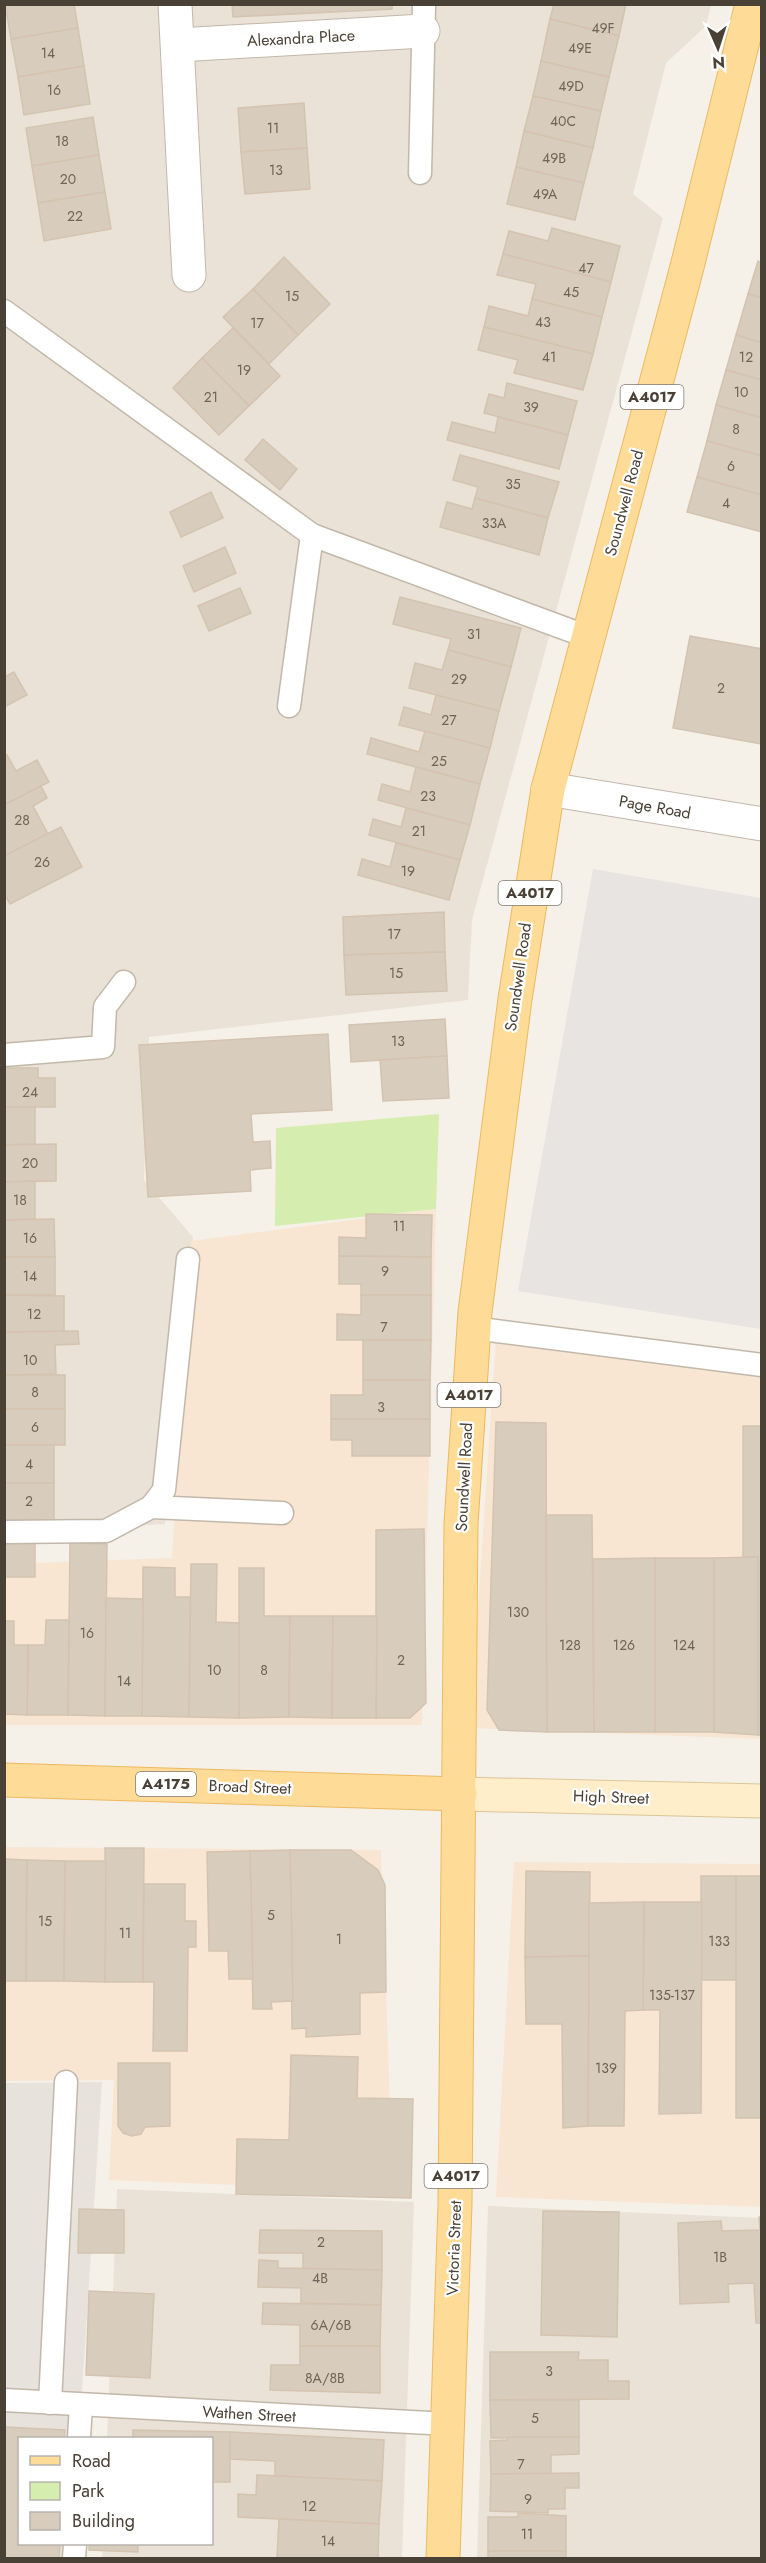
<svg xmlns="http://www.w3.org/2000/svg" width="766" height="2563" font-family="Jost,sans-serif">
<rect width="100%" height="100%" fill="#f5f1e9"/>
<g fill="#eae2d6">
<polygon points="5,5 711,5 706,26 666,63 633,194 663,218 472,920 468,1000 149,1037 144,1180 193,1237 165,1524 5,1535"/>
<polygon points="117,2189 414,2202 402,2558 102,2558 103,2544 212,2544 212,2438 107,2438"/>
<polygon points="488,2206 761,2218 761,2558 477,2558"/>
</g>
<g fill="#f8e6d3">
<polygon points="436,1209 422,1725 5,1725 4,1564 172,1558 191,1241"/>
<polygon points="497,1321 761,1356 761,1739 470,1728"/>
<polygon points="4,1847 381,1850 393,2191 109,2180 114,2080 5,2081"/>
<polygon points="514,1862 761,1864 761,2207 496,2197"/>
</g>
<polygon fill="#e8e2dd" points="102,2082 79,2438 20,2438 20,2544 72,2544 71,2558 5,2558 4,2083"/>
<polygon fill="#d5edae" points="439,1114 436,1209 275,1226 276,1128"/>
<polygon fill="#e7e4e1" points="593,869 761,898 761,1329 518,1291"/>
<g fill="#d8ccbd" stroke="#d4c3b0" stroke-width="1.5">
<polygon points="5,4 74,4 78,28 11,39"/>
<polygon points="232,4 392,4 392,9 233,17"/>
<polygon points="554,4 626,4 619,36 550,19"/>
<polygon points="550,19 619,36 609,77 541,61"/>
<polygon points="78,28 84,66 18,77 11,39"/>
<polygon points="541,61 609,77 601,111 533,96"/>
<polygon points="84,66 90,104 24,115 18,77"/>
<polygon points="533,96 601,111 593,148 524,131"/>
<polygon points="304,103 307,148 241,152 238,108"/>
<polygon points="93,117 99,155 32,166 26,128"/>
<polygon points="524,131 593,148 584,183 516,167"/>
<polygon points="307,148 310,189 245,194 241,152"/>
<polygon points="99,155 105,192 38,203 32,166"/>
<polygon points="516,167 584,183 575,220 507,204"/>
<polygon points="105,192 111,229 44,241 38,203"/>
<polygon points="552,228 620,246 611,282 503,254 509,231 548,241"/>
<polygon points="503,254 611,282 602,317 532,299 536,284 497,275"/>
<polygon points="284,257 330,304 298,335 253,289"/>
<polygon points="758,261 762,264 762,298 748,294"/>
<polygon points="253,289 298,335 269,364 223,317"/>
<polygon points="748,294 762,298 762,343 736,335"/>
<polygon points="532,299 602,317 593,354 484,327 489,306 528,316"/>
<polygon points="484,327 593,354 583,390 514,373 518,360 478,350"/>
<polygon points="233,328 280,376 249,406 202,358"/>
<polygon points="736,335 762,343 762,380 726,370"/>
<polygon points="202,358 249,406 219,435 173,388"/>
<polygon points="726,370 762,380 762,418 716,405"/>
<polygon points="507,383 577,401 568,435 484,413 489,394 504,398"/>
<polygon points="716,405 762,418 762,456 707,441"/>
<polygon points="498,417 568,435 559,469 447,440 452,422 495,433"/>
<polygon points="263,439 297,469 280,490 245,460"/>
<polygon points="707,441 762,456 762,495 697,477"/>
<polygon points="460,455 559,482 548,518 475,498 478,487 453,480"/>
<polygon points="697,477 762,495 762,532 687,512"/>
<polygon points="211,492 223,518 181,537 170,512"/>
<polygon points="475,498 548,518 539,555 440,527 447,502 472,509"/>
<polygon points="225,547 236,573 194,592 183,566"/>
<polygon points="240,588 251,613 209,631 198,606"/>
<polygon points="400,597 521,628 511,667 448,650 451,639 393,624"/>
<polygon points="690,636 762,649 762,744 673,728"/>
<polygon points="448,650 511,667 499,711 409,688 415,663 442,670"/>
<polygon points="14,672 27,695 4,707 4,677"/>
<polygon points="436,695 499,711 490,748 399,725 404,707 431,715"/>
<polygon points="425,731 490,748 480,784 367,754 371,738 419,752"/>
<polygon points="7,755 16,771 37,760 49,782 4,805 4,756"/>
<polygon points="416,767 480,784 470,825 378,800 382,784 410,792"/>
<polygon points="41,786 47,798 33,806 48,834 4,856 4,805"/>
<polygon points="406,808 470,825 460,860 369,835 373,819 401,827"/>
<polygon points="61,827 82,867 10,904 4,893 4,856"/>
<polygon points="396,843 460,860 449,900 358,875 362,859 390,867"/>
<polygon points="444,912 445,952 344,955 343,917"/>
<polygon points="445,952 447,991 346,995 344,955"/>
<polygon points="445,1019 447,1056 351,1062 349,1025"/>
<polygon points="328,1034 332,1110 251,1114 253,1142 270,1141 271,1168 250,1170 251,1191 148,1197 139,1045"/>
<polygon points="447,1056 449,1098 383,1101 380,1060"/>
<polygon points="4,1068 38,1068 38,1078 55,1078 55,1107 4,1107"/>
<polygon points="4,1107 35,1107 35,1144 4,1145"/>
<polygon points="56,1144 56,1181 4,1182 4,1145"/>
<polygon points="35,1181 35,1219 4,1220 4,1182"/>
<polygon points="366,1214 432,1215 431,1257 339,1256 339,1237 366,1238"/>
<polygon points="54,1219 55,1257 4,1257 4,1220"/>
<polygon points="339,1256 431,1257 431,1295 361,1295 361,1284 339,1284"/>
<rect x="4" y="1257" width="51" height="38"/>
<polygon points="4,1295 64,1296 64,1332 4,1332"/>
<polygon points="361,1295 431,1295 431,1340 337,1340 337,1314 361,1315"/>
<polygon points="78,1331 79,1344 55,1345 56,1374 4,1375 4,1332"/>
<polygon points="363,1340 431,1340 430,1380 363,1380"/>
<rect x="4" y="1375" width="61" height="34"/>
<polygon points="363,1380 430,1380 430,1419 331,1419 331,1395 363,1395"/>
<rect x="4" y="1409" width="61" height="36"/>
<polygon points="331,1419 430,1419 430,1456 352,1456 352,1440 331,1440"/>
<polygon points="496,1422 546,1423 547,1732 499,1730 487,1710"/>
<polygon points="743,1426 762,1426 762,1735 758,1735 758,1557 743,1557"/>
<rect x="4" y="1445" width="50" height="38"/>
<rect x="4" y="1483" width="50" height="37"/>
<polygon points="546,1515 592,1515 594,1732 547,1732"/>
<polygon points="424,1529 426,1703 410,1718 376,1718 376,1530"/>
<rect x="4" y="1538" width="31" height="39"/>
<polygon points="70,1543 107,1544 105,1716 68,1715"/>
<polygon points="758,1557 758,1735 714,1732 714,1558"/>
<rect x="655" y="1558" width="59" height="174"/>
<polygon points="655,1558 655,1732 594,1732 593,1559"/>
<polygon points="191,1564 217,1564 216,1622 239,1623 239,1718 189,1717"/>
<polygon points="143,1567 175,1568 175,1597 190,1597 189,1717 142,1716"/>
<polygon points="239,1568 264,1568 264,1616 290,1616 289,1717 239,1718"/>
<polygon points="106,1598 143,1599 142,1716 105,1716"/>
<polygon points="290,1616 333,1616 332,1718 289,1717"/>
<polygon points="333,1616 377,1616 376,1718 332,1718"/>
<polygon points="46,1620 69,1620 68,1715 27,1715 28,1645 45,1645"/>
<polygon points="4,1621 14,1621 14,1645 28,1645 27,1715 4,1714"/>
<polygon points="105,1848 144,1848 143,1982 105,1982"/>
<polygon points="290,1850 351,1850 378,1870 385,1885 386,1992 360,1993 360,2034 306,2037 306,2028 292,2029"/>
<polygon points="290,1850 293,2001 271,2002 272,2009 253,2009 250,1851"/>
<polygon points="250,1851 253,1979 229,1979 228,1951 209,1951 207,1852"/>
<polygon points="4,1859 27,1860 26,1981 4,1981"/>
<polygon points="27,1860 65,1861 64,1981 26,1981"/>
<polygon points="65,1861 106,1861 105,1982 64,1981"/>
<polygon points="526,1871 590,1872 589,1956 525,1957"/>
<rect x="701" y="1876" width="35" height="104"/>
<rect x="736" y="1876" width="26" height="242"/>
<polygon points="144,1884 185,1884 185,1921 196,1921 196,1947 188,1947 187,2051 153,2051 154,1982 143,1982"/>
<polygon points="644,1902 702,1902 701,2113 659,2114 660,2010 643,2010"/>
<polygon points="644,1902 643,2010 625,2011 624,2126 588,2126 589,1903"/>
<polygon points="589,1956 588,2126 563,2128 562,2024 526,2024 525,1957"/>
<polygon points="291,2055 358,2057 357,2098 413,2099 411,2198 236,2194 237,2139 289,2140"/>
<polygon points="118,2063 170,2063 170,2126 145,2127 141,2134 132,2136 123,2133 118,2126"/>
<polygon points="79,2209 124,2210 124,2253 78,2253"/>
<polygon points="543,2211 619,2212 617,2337 541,2335"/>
<polygon points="759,2217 762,2217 762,2323 756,2323 754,2283 728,2284 729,2302 680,2304 678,2223 721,2221 722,2231 760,2230"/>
<polygon points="260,2230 382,2231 382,2270 303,2269 303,2253 259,2253"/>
<polygon points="259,2260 278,2261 278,2268 382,2270 381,2305 301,2303 301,2288 258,2287"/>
<polygon points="89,2291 154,2294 150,2378 86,2375"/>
<polygon points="263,2303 381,2305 380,2346 300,2346 300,2325 262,2324"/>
<polygon points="300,2346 380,2346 380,2393 270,2390 271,2365 300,2365"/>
<polygon points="490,2352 579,2352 578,2360 608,2360 608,2381 629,2381 629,2399 490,2400"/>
<polygon points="490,2400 579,2400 579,2437 491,2438"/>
<polygon points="4,2427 65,2430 64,2438 20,2438 20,2544 60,2544 59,2558 4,2558"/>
<polygon points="133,2430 230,2432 230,2482 212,2482 212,2438 133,2438"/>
<polygon points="230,2432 384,2440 382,2481 275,2476 275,2461 230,2459"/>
<polygon points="508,2437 579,2437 579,2454 551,2455 551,2474 491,2474 490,2441 507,2440"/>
<polygon points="579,2473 579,2488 565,2488 565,2509 548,2509 548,2513 490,2511 491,2474"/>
<polygon points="257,2475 382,2481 379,2524 238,2517 238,2494 256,2495"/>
<polygon points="518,2513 566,2516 566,2551 488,2551 488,2517 518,2517"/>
<polygon points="279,2519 379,2524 378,2558 277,2558"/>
<polygon points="89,2544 138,2544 138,2552 89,2550"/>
<rect x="488" y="2551" width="78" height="7"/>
</g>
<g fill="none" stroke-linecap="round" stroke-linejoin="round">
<defs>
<g id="service">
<polyline points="420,173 424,6"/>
<polyline points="4,311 312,535 588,637"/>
<polyline points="289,706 312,535"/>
<polyline points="4,1055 103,1047 105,1007 124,982"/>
<polyline points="473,1328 762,1365"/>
<polyline points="151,1507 164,1490 188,1259"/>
<polyline points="4,1532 106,1531 151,1507 282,1513"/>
<polyline points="4,2400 448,2424"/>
<polyline points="50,2403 66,2082"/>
<polyline points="79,2438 81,2405"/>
<polyline points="74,2558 75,2544"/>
</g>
<g id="minor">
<polyline points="175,4 189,275"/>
<polyline points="178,45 423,31"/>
<polyline points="548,789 762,824"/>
</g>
<polyline id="secondary" points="460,1794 762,1801"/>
<g id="primary">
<polyline points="4,1780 460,1794"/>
<polyline points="443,2558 455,2204 461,1524 475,1312 515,999 548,789 687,267 752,4"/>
</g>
</defs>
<use href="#service" stroke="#c2b8aa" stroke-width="25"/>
<use href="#minor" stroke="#c2b8aa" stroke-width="35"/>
<use href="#secondary" stroke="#dcc597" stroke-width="35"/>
<use href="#primary" stroke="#edb95f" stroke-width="35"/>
<use href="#service" stroke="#fff" stroke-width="22"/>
<use href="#minor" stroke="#fff" stroke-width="33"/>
<use href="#secondary" stroke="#ffeec9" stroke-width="33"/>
<use href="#primary" stroke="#ffdb98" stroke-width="33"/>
</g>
<g text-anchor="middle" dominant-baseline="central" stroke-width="4.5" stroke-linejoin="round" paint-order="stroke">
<g font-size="14" fill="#6e6458">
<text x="603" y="28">49F</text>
<text x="580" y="48">49E</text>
<text x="48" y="53">14</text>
<text x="571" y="86">49D</text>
<text x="54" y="90">16</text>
<text x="563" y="121">40C</text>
<text x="273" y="128">11</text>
<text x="62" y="141">18</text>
<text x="554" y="158">49B</text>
<text x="276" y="170">13</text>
<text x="68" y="179">20</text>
<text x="545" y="194">49A</text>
<text x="75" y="216">22</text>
<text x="586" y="268">47</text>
<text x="571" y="292">45</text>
<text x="292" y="296">15</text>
<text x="543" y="322">43</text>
<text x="257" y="323">17</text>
<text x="549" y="357">41</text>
<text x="746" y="357">12</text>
<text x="244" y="370">19</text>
<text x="741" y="392">10</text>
<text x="211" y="397">21</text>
<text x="531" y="407">39</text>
<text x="736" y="429">8</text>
<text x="731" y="466">6</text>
<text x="513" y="484">35</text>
<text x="726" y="503">4</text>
<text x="494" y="523">33A</text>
<text x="474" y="634">31</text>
<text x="459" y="679">29</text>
<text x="721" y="688">2</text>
<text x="449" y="720">27</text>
<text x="439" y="761">25</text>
<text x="428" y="796">23</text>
<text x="22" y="820">28</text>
<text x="419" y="831">21</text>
<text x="42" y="862">26</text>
<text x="408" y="871">19</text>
<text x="394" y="934">17</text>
<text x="396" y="973">15</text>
<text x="398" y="1041">13</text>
<text x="30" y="1092">24</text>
<text x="30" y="1163">20</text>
<text x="20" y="1200">18</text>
<text x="399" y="1226">11</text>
<text x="30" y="1238">16</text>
<text x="385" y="1271">9</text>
<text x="30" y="1276">14</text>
<text x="34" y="1314">12</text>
<text x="384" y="1327">7</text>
<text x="30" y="1360">10</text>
<text x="35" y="1392">8</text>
<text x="381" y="1407">3</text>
<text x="35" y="1427">6</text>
<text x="29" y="1464">4</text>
<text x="29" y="1501">2</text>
<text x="518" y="1612">130</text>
<text x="87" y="1633">16</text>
<text x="570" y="1645">128</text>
<text x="624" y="1645">126</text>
<text x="684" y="1645">124</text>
<text x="401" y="1660">2</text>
<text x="214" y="1670">10</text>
<text x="264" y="1670">8</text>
<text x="124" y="1681">14</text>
<text x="271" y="1915">5</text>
<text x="45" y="1921">15</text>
<text x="125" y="1933">11</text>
<text x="339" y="1939">1</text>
<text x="719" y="1941">133</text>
<text x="672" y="1995">135-137</text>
<text x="606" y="2068">139</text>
<text x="321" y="2242">2</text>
<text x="720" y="2257">1B</text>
<text x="320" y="2278">4B</text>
<text x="331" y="2325">6A/6B</text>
<text x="549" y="2371">3</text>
<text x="325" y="2378">8A/8B</text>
<text x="535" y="2418">5</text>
<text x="521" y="2464">7</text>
<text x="528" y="2499">9</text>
<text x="309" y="2506">12</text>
<text x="527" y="2534">11</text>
<text x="328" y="2541">14</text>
</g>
<g fill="#fff" stroke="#807a72" stroke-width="1.5">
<rect x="620.5" y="385" width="63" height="24" rx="4.5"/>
<rect x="498.5" y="881" width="63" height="24" rx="4.5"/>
<rect x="437.5" y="1383" width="63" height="24" rx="4.5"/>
<rect x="136" y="1772" width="60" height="24" rx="4.5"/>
<rect x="424.5" y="2164" width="63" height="24" rx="4.5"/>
</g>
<g font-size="15" font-weight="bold" fill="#4a4136">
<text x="652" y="397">A4017</text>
<text x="530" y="893">A4017</text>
<text x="469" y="1395">A4017</text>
<text x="166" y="1784">A4175</text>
<text x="456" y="2176">A4017</text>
</g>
<g font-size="16" fill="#4a4136" stroke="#fff">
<text transform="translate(301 38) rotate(-3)">Alexandra Place</text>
<text transform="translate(624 503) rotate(-75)">Soundwell Road</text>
<text transform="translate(655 807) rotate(10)">Page Road</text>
<text transform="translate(518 977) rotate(-82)">Soundwell Road</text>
<text transform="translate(464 1477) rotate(-87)">Soundwell Road</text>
<text transform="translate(250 1787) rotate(2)">Broad Street</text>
<text transform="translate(611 1797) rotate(2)">High Street</text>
<text transform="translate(454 2248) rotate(-88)">Victoria Street</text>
<text transform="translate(249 2414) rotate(3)">Wathen Street</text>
</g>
</g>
<rect width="766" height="2563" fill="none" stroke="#4a4136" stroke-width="12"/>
<rect x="18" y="2437" width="195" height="108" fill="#ffffff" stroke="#b7b3af" stroke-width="1.5"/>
<rect x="30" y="2456" width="30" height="9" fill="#ffdb98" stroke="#b7b3af" stroke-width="1.5"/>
<text x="72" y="2467" font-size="18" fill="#4a4136">Road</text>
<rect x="30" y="2482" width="30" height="18" fill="#d5edae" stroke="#b7b3af" stroke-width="1.5"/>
<text x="72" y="2497" font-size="18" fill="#4a4136">Park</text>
<rect x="30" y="2512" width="30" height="18" fill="#d8ccbd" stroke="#b7b3af" stroke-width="1.5"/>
<text x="72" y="2527" font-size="18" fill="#4a4136">Building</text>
<g transform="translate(718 48) rotate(177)" stroke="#ffffff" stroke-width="4.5" paint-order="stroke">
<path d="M0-4.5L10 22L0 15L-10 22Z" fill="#4a4136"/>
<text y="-9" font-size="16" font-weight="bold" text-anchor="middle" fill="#4a4136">N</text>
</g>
</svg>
